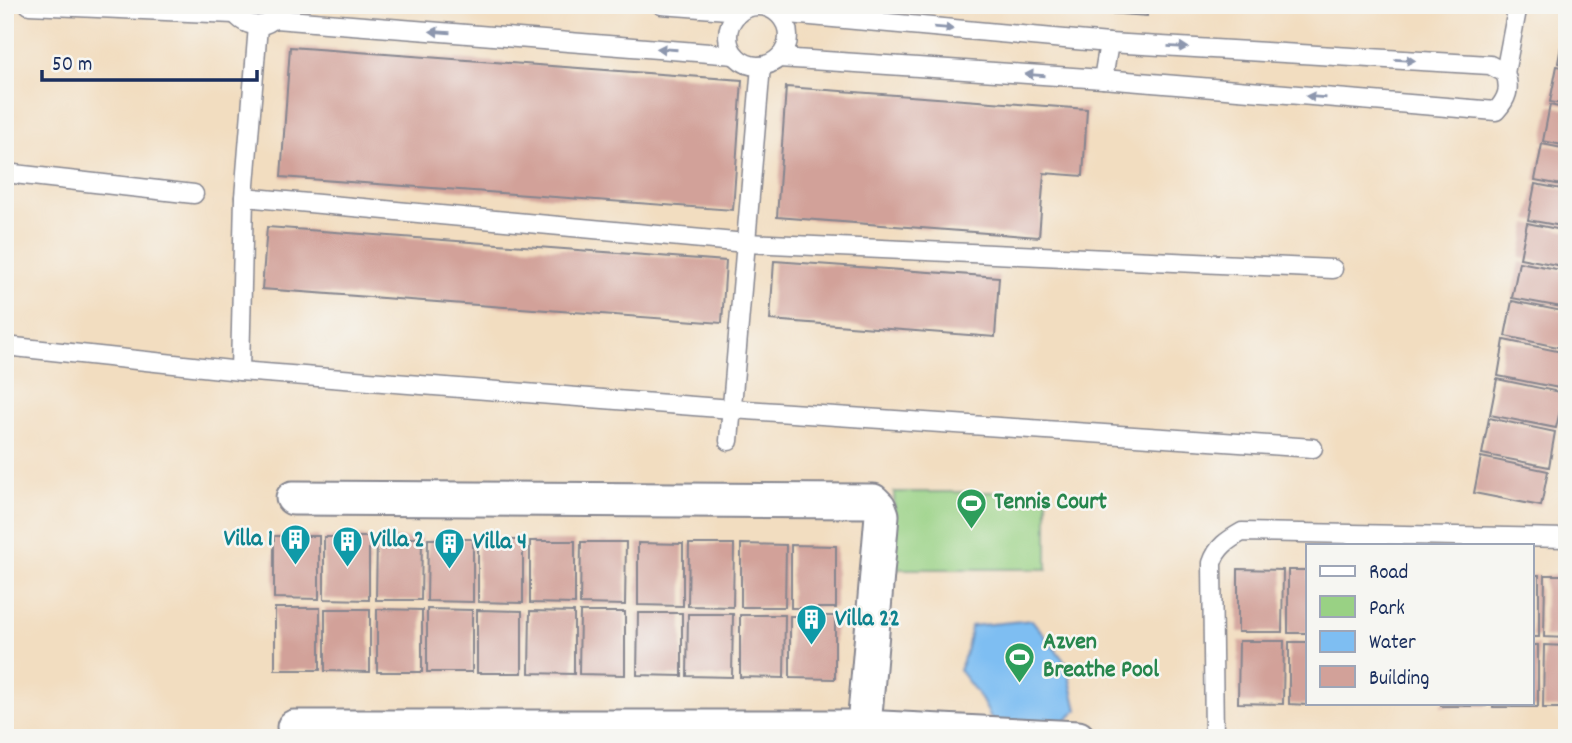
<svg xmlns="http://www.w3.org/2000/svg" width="1572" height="743" font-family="Dekko,sans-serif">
<rect width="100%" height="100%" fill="#f6f6f2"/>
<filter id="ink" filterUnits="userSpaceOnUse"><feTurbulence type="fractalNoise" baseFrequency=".0143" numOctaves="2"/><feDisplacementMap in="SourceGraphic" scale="14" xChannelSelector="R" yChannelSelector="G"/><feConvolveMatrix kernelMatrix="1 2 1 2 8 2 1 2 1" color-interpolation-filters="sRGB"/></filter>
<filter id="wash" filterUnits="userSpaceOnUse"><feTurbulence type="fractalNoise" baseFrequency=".00686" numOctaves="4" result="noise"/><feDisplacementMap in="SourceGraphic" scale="28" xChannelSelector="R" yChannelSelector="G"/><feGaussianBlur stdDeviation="1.57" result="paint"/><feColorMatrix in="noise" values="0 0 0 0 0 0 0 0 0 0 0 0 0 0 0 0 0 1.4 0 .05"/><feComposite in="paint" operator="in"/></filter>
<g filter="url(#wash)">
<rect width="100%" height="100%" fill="#f2ddc0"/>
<polygon fill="#99d184" stroke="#5a8071" stroke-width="2" points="894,492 1047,492 1047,569 895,569"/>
<path fill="#7ebef2" stroke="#4c76a8" stroke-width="2" d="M1032,620L1066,663L1077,710L1056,730L997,729L980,697L959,670C966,656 969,642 971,626Z"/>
<g id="blocks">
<g fill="#d2a199">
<polygon points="1025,5 1148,5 1147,16 1025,7"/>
<polygon points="1565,23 1567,23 1567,65 1558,63"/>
<polygon points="290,47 742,80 733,210 281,177"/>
<polygon points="1557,66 1567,68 1567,105 1550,102"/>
<polygon points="786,87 1087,109 1083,176 1044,173 1039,237 777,217"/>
<polygon points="1550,105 1567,109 1567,146 1543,141"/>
<polygon points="1542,144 1567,149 1567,186 1535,180"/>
<polygon points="1535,184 1567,190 1567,227 1528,220"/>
<polygon points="1527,223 1567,231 1567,267 1520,258"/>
<polygon points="267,227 726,261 722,323 262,289"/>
<polygon points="774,261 999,277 995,337 770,320"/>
<polygon points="1519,262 1567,271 1567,308 1512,298"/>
<polygon points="1512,301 1567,312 1567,349 1505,336"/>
<polygon points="1504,340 1567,353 1567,376 1564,389 1498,376"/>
<polygon points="1497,379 1564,393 1556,428 1490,415"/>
<polygon points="1489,418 1555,432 1549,467 1482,454"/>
<polygon points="1481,457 1548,471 1541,506 1474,493"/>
<polygon points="274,536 319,536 319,599 274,598"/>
<polygon points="324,537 369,537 369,600 324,599"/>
<polygon points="377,538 422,538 421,600 376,600"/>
<polygon points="428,539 473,539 473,602 427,601"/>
<polygon points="478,540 523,540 523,603 478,602"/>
<polygon points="530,541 575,541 575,604 530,603"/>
<polygon points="581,542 626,542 625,605 580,604"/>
<polygon points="638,543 683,544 683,606 638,605"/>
<polygon points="689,544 734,544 733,607 688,606"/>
<polygon points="741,544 786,545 785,607 741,607"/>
<polygon points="791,545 836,546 836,608 791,608"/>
<polygon points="1238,569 1283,570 1282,632 1238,632"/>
<rect x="1288" y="570" width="20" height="63"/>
<rect x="1532" y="575" width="7" height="62"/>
<polygon points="1545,575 1567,575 1567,638 1544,637"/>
<rect x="275" y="608" width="45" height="62"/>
<polygon points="325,609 370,609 370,672 325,671"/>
<polygon points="377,609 422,610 422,672 377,672"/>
<polygon points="427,609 472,610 472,672 427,672"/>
<polygon points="477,610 522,611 522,673 477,673"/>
<polygon points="530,611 574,612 574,674 529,673"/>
<polygon points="580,612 625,612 625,675 579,674"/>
<polygon points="638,613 682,613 682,676 637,675"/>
<polygon points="688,614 733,614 732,677 687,676"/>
<polygon points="740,615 785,615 784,678 740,677"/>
<polygon points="790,616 835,616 835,679 790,678"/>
<polygon points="1239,641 1284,641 1283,704 1238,703"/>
<polygon points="1289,642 1308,642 1308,705 1289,704"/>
<polygon points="1532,645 1538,645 1538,707 1493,707 1493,703 1532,703"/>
<polygon points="1544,645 1567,646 1567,708 1543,708"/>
<rect x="1441" y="703" width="45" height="3"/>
</g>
</g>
</g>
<g filter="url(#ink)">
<use href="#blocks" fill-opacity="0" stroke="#86868f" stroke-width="2"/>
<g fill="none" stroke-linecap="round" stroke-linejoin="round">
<defs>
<g id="service">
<polyline points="29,5 234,14"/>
<path d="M230,5C241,31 272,33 283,5"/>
<polyline points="661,5 741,11"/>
<circle cx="758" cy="36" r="30"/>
<path d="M778,13L1109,43L1490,65L1505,73C1511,89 1507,99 1496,111L1103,79L779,58"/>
<polyline points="275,19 735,55"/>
<polyline points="258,26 244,197 746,243 1333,269"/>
<polyline points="1505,73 1518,5"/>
<polyline points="1103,79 1109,43"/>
<polyline points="5,173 194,194"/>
<polyline points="5,346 240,371 732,409 1313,448"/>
<polyline points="240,371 244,197"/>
<polyline points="729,441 761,66"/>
<path d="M1214,738L1212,563C1217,547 1228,540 1242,532L1567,538"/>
</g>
<g id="minor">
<polyline points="293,498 873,501 879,507 882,515 863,738"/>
<polyline points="294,727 863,727 1078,738"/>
</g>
</defs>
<use href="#service" stroke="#86868f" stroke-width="21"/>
<use href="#minor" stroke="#86868f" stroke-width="37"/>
<use href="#service" stroke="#fff" stroke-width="18"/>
<use href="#minor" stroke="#fff" stroke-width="33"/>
</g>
<defs><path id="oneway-solid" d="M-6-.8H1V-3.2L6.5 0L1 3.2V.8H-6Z" transform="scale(1.75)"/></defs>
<g fill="#8d97ae">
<use href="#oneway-solid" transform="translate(944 28) rotate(5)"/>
<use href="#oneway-solid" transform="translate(440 32) rotate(-176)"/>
<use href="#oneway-solid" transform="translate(1178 47) rotate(3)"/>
<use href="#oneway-solid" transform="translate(667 49) rotate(-176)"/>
<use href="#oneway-solid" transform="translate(1405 60) rotate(3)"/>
<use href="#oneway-solid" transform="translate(1035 75) rotate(-176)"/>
<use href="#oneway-solid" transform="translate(1316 97) rotate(-175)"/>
</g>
</g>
<defs>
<symbol id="stadium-pin" viewBox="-11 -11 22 30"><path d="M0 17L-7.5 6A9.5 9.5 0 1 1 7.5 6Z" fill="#2e9e5b" stroke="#f6f6f2"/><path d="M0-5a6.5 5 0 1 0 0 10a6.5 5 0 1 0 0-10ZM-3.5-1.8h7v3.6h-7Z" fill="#fff"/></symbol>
<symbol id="building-pin" viewBox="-11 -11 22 30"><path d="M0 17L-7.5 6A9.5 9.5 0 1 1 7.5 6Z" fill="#0f9aa8" stroke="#f6f6f2"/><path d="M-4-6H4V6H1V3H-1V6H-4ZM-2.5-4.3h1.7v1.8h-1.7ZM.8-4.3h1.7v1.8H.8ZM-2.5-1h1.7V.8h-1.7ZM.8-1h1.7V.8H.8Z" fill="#fff"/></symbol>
</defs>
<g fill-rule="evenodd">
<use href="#stadium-pin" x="954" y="486" width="35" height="47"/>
<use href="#building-pin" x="278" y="522" width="35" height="47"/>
<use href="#building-pin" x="330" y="524" width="35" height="47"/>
<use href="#building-pin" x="432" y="526" width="35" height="47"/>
<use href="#building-pin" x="794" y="602" width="35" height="47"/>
<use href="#stadium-pin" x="1002" y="640" width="35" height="47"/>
</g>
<g text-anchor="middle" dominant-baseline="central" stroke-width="5" stroke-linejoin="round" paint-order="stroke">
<g font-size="24" font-weight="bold" fill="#27864d" stroke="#f6f6f2" text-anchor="start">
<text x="994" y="503">Tennis Court</text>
<text x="1043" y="643">Azven<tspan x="1043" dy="28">Breathe Pool</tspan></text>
</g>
<g font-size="24" font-weight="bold" fill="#0d838f" stroke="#f6f6f2" text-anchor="start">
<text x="273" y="540" text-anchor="end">Villa 1</text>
<text x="370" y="541">Villa 2</text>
<text x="473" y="543">Villa 4</text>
<text x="835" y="620">Villa 22</text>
</g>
</g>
<rect width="1572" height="743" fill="none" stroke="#f6f6f2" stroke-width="28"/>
<rect x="1306" y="544" width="228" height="161" fill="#f6f6f2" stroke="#9ea6b7" stroke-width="2"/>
<rect x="1320" y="566" width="35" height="10" fill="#ffffff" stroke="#9ea6b7" stroke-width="2"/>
<text x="1369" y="578" font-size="21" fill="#1b2f5e">Road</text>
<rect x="1320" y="596" width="35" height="21" fill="#99d184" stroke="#9ea6b7" stroke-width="2"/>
<text x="1369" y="614" font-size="21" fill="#1b2f5e">Park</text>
<rect x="1320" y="631" width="35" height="21" fill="#7ebef2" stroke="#9ea6b7" stroke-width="2"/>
<text x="1369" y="648" font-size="21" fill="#1b2f5e">Water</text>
<rect x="1320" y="666" width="35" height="21" fill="#d2a199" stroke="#9ea6b7" stroke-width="2"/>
<text x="1369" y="684" font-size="21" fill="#1b2f5e">Building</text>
<path d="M42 70v10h215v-10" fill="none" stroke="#1b2f5e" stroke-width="3.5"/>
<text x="52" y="70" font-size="21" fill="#1b2f5e" stroke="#f6f6f2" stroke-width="5" paint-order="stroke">50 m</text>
</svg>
